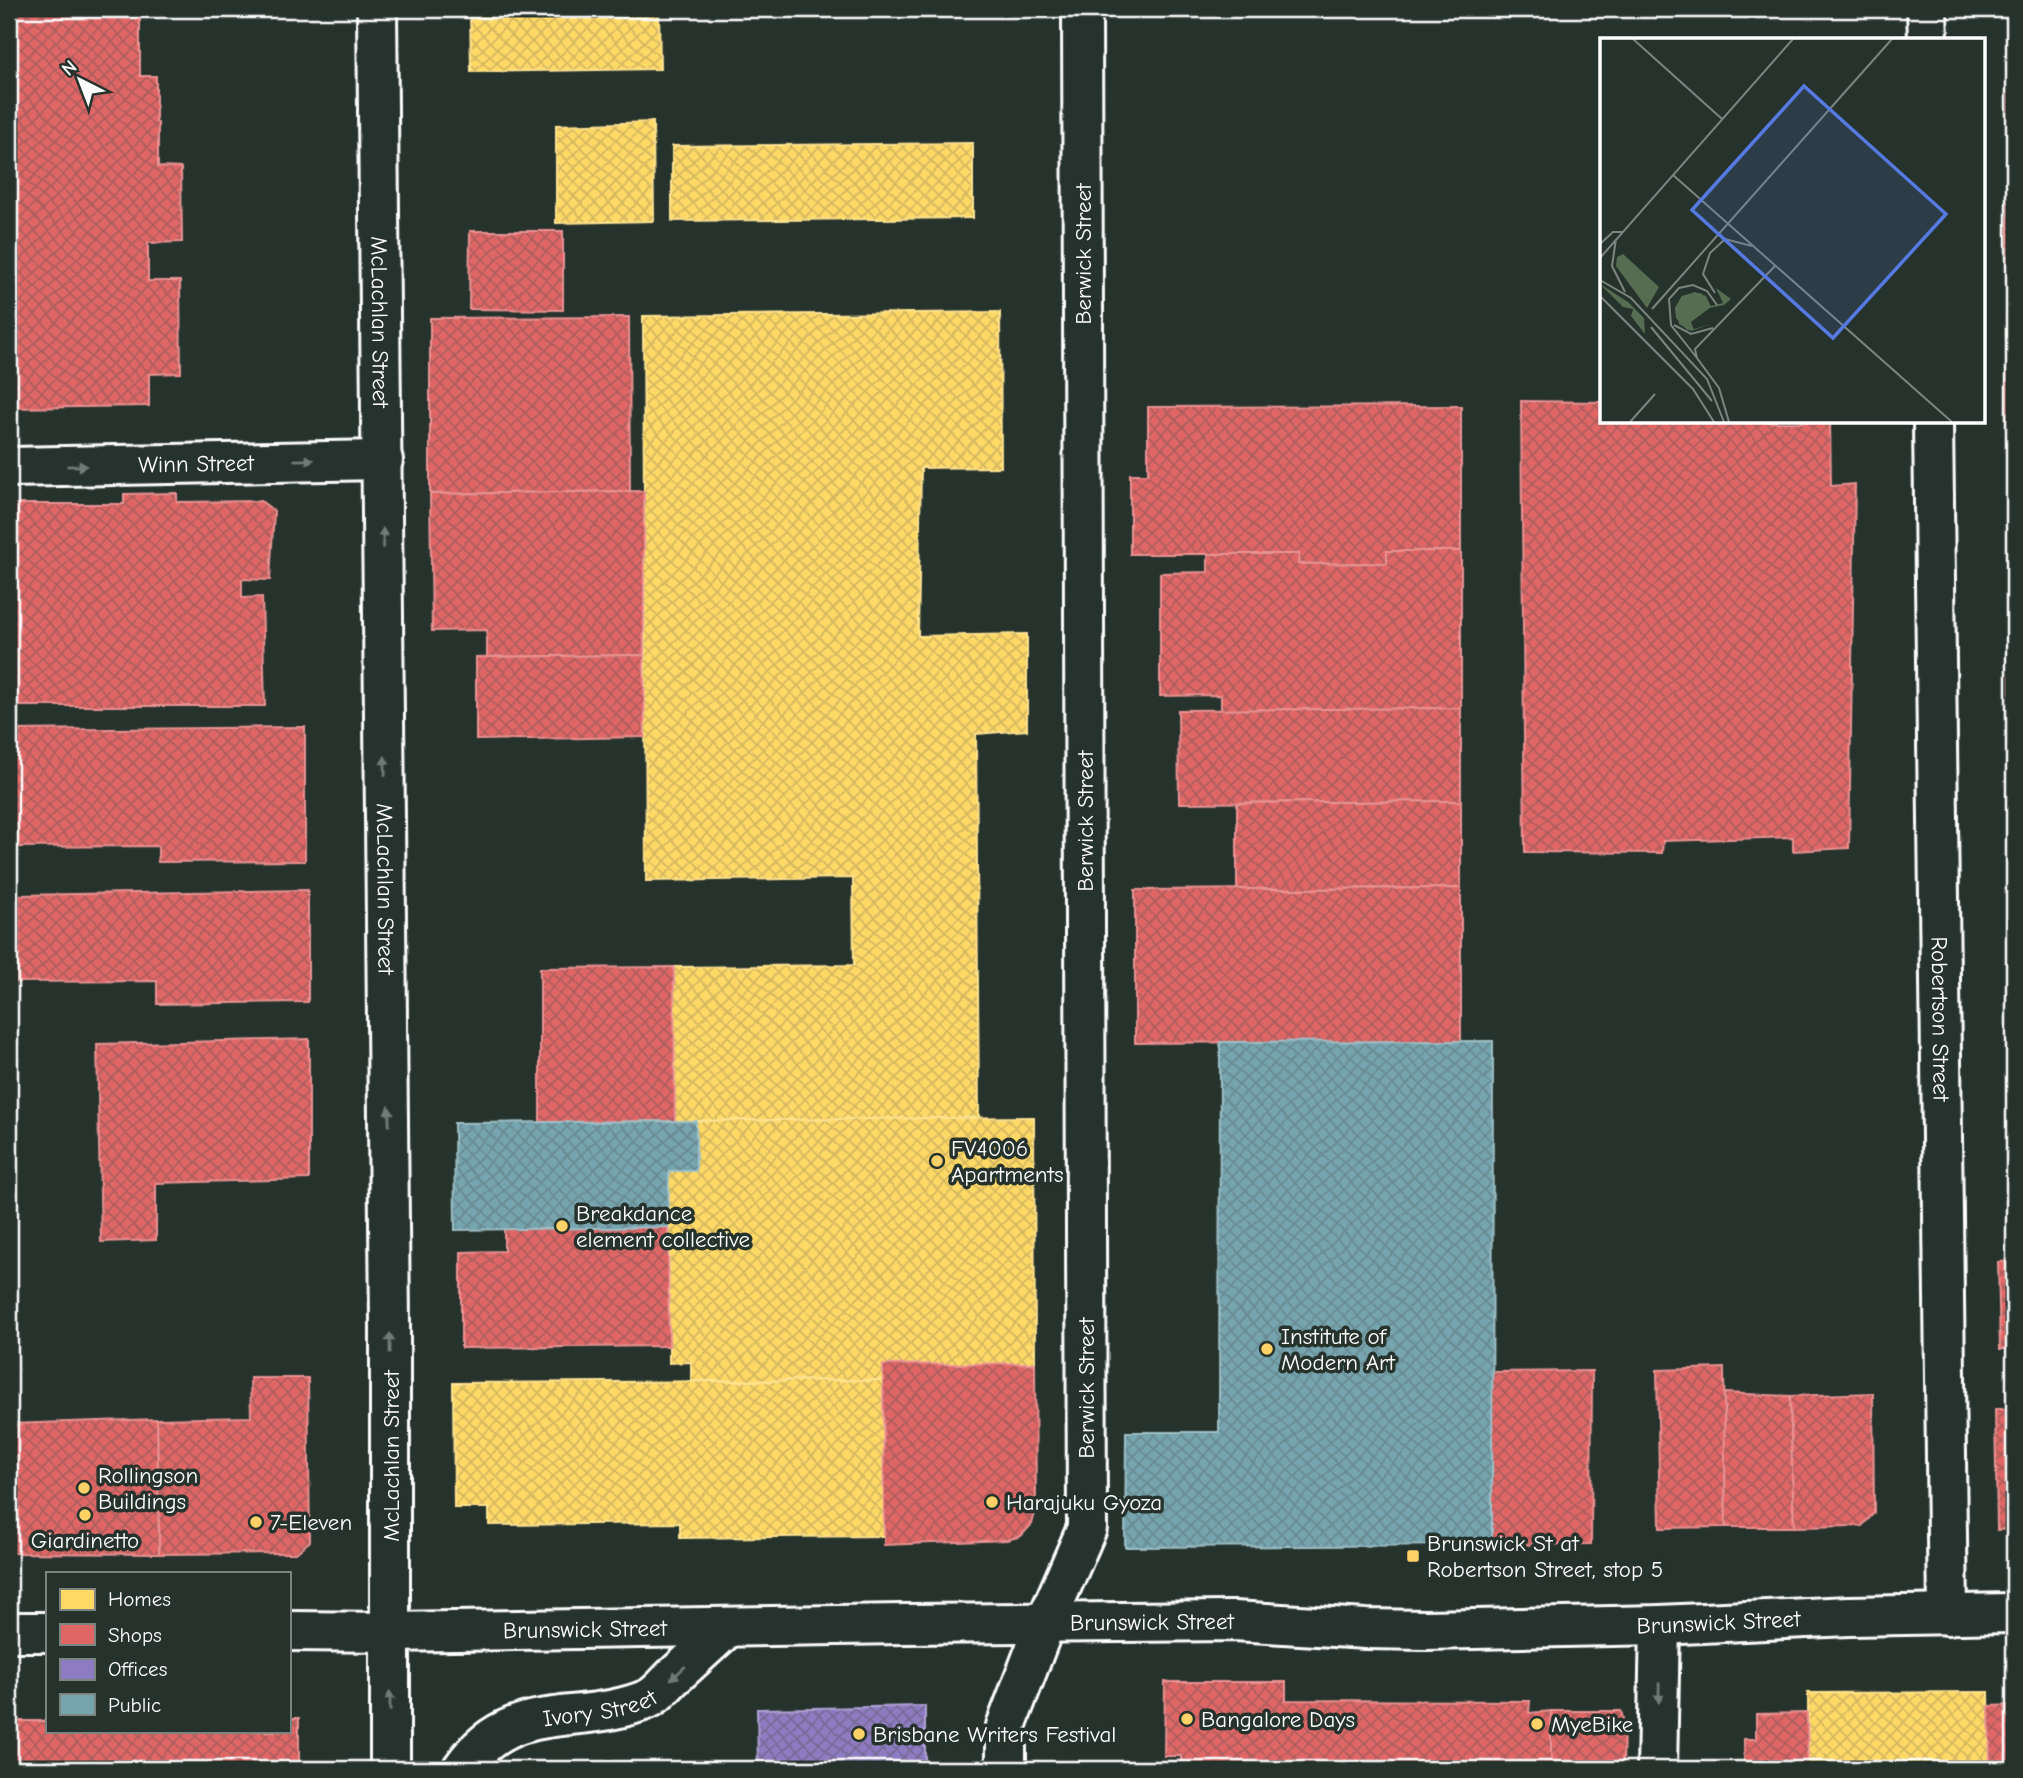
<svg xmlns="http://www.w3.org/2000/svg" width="2023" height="1778" font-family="'Comic Neue',sans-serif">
<defs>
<pattern id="homes-cross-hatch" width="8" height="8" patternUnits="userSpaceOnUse" patternTransform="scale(1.75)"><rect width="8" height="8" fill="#ffd966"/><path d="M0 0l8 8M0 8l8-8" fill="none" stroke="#d2b660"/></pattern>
<pattern id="shops-cross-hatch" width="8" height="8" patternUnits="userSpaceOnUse" patternTransform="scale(1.75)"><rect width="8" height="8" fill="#e06666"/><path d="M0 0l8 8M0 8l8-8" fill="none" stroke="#ac5d5d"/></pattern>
<pattern id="offices-cross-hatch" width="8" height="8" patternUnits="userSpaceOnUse" patternTransform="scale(1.75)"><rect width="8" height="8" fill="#8e7cc3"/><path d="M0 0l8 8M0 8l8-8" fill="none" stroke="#746993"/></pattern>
<pattern id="public-cross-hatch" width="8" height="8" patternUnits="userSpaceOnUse" patternTransform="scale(1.75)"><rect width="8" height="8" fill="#76a5af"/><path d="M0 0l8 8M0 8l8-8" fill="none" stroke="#698a91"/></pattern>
</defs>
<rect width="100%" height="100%" fill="#26332d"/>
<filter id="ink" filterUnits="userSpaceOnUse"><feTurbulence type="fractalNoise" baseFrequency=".0143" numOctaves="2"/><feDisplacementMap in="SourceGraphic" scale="14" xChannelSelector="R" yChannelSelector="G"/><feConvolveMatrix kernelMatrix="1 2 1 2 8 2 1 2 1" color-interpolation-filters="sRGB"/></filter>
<g filter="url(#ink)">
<g fill="url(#homes-cross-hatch)" stroke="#ffe494" stroke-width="2">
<polygon points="470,9 659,9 660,69 471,72"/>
<polygon points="653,122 654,221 556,223 556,125"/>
<polygon points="973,143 973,218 672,221 672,146"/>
<polygon points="1000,312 1001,467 921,468 918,636 1027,634 1027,730 976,734 979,1118 675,1121 674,967 854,965 853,878 646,881 643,316"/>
<polygon points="1034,1117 1035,1363 883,1365 883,1380 691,1381 691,1362 669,1363 669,1171 696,1171 696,1121"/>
<polygon points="883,1380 884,1536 680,1538 680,1523 489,1525 489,1508 454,1508 453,1383"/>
<polygon points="1989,1692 1990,1769 1808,1769 1808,1693"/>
</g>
<g fill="url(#shops-cross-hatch)" stroke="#e99494" stroke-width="2">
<polygon points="11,9 140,9 140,76 156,76 156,122 158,123 158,167 181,168 182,242 148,243 148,281 180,281 181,373 149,374 149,406 9,408 9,219 10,219 9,78 12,78"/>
<polygon points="2009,9 2014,9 2014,255 2008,255"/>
<polygon points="470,231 563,231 563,310 469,309"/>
<polygon points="2008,255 2014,255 2014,337 2006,337"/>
<polygon points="629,317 630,491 430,494 430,318"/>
<polygon points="2007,352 2014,352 2014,659 2010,659"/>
<polygon points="1521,401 1601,402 1601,422 1830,422 1831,486 1855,484 1849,848 1793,851 1793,837 1663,841 1662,853 1525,852"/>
<polygon points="1461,406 1461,551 1387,551 1387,563 1298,564 1299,554 1130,554 1130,474 1148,474 1148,407"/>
<polygon points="644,491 644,655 487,657 487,630 432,631 430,494"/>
<polygon points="177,493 177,502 261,501 274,511 270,580 242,579 242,598 262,597 265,706 9,706 9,504 124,504 124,494"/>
<polygon points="1387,551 1461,551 1461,708 1221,710 1221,695 1160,696 1160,573 1208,572 1208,554 1299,554 1298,564 1387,563"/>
<polygon points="644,655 645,737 476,740 476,657"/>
<polygon points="2010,659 2014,659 2014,977 2012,977"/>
<polygon points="1461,708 1461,801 1179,803 1178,710"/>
<polygon points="305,727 305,861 158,862 158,846 9,847 9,730"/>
<polygon points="1461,801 1461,888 1237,889 1237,803"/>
<polygon points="1461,888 1461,1041 1135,1043 1135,890"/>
<polygon points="308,890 308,1002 157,1004 157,981 17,982 17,895"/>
<polygon points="674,967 675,1121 540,1122 540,968"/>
<rect x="2012" y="977" width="2" height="253"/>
<polygon points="309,1039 309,1179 156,1183 156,1240 101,1242 97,1044"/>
<polygon points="668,1227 669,1346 461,1348 461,1252 504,1251 504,1229"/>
<polygon points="2014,1261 2014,1349 2000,1349 1998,1262"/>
<polygon points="1035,1363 1036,1509 1032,1524 1021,1536 1007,1540 884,1545 883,1365"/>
<polygon points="1724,1368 1726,1527 1660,1528 1657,1370"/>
<polygon points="1592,1371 1591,1544 1492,1545 1492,1372"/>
<polygon points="250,1378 308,1378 310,1541 296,1553 159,1554 157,1419 251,1417"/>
<polygon points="1724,1393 1790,1396 1794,1527 1726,1527"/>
<polygon points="1873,1393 1874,1513 1862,1526 1794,1527 1790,1396"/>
<polygon points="1995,1409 2014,1409 2014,1529 1997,1530"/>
<polygon points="157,1419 159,1554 9,1553 9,1424"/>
<polygon points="1165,1682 1286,1682 1286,1700 1530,1701 1529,1713 1551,1711 1551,1769 1204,1769 1204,1768 1181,1768 1181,1756 1164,1756"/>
<polygon points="2014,1705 2014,1769 1990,1769 1989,1706"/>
<polygon points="1551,1711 1621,1711 1624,1722 1623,1769 1551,1769"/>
<polygon points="1807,1713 1808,1769 1744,1769 1744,1739 1756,1739 1756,1714"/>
<polygon points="289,1718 299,1718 299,1769 15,1769 14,1721 47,1721 47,1731 289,1731"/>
</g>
<polygon fill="url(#offices-cross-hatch)" stroke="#b0a3d5" stroke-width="2" points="925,1706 925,1769 758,1769 757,1709"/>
<g fill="url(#public-cross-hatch)" stroke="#9fc0c7" stroke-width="2">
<polygon points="1493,1041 1492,1545 1125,1547 1126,1432 1219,1432 1220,1042"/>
<polygon points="696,1121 696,1171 669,1171 668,1227 455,1230 454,1123"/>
</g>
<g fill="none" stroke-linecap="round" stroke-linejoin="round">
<defs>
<g id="minor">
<polyline points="1927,9 1928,40"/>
<path id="s1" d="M1933,422L1948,1615"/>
<path id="s2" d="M9,467L383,460"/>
<polyline points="1045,1624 1087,1528 1082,9"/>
<polyline points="1657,1769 1660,1625"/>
</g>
<g id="tertiary">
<path id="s3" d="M462,1769C511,1697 579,1728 648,1699C657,1695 665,1685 672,1678C691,1661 709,1644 728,1627"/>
</g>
<g id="secondary">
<path id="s4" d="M377,9L390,1324V1769"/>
<path id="s5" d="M289,1631L391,1632L904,1624L1234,1621L1366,1629L1426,1630L1660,1625L1849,1616L2014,1613"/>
<polyline points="9,1632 47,1632"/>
<polyline points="1006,1769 1006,1726 1045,1624"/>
</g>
</defs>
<use href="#minor" stroke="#fff" stroke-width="44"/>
<use href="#tertiary" stroke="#fff" stroke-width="44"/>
<use href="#secondary" stroke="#fff" stroke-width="44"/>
<use href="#minor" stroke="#26332d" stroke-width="38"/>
<use href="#tertiary" stroke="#26332d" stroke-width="38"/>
<use href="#secondary" stroke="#26332d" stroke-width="38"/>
</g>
<defs><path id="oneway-solid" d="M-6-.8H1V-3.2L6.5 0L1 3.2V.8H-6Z" transform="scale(1.75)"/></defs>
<g fill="#727a76">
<use href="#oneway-solid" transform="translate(304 460) rotate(-1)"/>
<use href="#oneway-solid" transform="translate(77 466) rotate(-1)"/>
<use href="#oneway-solid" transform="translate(383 538) rotate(-91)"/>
<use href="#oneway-solid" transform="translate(385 766) rotate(-91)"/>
<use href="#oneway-solid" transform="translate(389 1116) rotate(-91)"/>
<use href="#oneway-solid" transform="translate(390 1343) rotate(-90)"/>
<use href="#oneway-solid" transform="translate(678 1673) rotate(138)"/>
<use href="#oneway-solid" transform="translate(1659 1693) rotate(91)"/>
<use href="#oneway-solid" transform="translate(390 1701) rotate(-90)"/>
</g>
</g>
<g fill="#ffd166" stroke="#26332d" stroke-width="2.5">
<circle cx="937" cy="1161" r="7"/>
<circle cx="562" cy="1226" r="7"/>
<circle cx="1267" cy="1349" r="7"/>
<circle cx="84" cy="1488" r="7"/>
<circle cx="992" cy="1502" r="7"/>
<circle cx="85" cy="1515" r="7"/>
<circle cx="256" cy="1522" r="7"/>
<rect x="1406" y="1549" width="14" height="14" rx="3.5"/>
<circle cx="1187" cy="1719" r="7"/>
<circle cx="1537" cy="1724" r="7"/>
<circle cx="859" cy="1734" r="7"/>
</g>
<g text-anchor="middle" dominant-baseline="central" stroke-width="7" stroke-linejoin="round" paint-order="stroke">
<g font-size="23" fill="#fff" stroke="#26332d">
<text transform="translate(1083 254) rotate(-90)">Berwick Street</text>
<text stroke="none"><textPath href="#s4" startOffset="313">McLachlan Street</textPath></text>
<text stroke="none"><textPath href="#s2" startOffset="187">Winn Street</textPath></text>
<text transform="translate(1085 821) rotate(-90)">Berwick Street</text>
<text stroke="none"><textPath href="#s4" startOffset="880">McLachlan Street</textPath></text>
<text stroke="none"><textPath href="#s1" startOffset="597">Robertson Street</textPath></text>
<text transform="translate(1086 1388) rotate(-90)">Berwick Street</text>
<text transform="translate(391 1456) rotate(-90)">McLachlan Street</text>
<text stroke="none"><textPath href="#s5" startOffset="1430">Brunswick Street</textPath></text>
<text stroke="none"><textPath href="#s5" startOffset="863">Brunswick Street</textPath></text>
<text stroke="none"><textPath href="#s5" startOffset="296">Brunswick Street</textPath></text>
<text stroke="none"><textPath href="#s3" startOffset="156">Ivory Street</textPath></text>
</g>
<g font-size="23" fill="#fff" stroke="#26332d" text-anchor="start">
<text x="951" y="1148">FV4006<tspan x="951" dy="26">Apartments</tspan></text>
<text x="576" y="1213">Breakdance<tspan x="576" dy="26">element collective</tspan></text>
<text x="1281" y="1336">Institute of<tspan x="1281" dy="26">Modern Art</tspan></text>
<text x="98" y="1475">Rollingson<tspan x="98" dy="26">Buildings</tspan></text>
<text x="1006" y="1502">Harajuku Gyoza</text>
<text x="270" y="1522">7-Eleven</text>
<text x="85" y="1540" text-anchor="middle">Giardinetto</text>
<text x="1427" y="1543">Brunswick St at<tspan x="1427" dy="26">Robertson Street, stop 5</tspan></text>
<text x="1201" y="1719">Bangalore Days</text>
<text x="1551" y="1724">MyeBike</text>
<text x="873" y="1734">Brisbane Writers Festival</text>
</g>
</g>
<g transform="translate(1600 38)">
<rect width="385" height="385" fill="#26332d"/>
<path d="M23,216L59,249L47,270L16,228L17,219ZM95,254L106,258L111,269L91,284L94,292H87L76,280L75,270L82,258Z" fill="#566d52"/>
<path d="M0,246L28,264L44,280L45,296L31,278L33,271L23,269ZM116,250L131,261L124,267L109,270L103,260L92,257L77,271L83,285L94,291L111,286L91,293L79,286L75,270L82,258L101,255L111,268L123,265Z" fill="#566d52"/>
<path fill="none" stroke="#7d8581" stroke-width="2" d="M33,1L122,81M73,137L352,384M16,201L12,228L25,254M0,206L13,194H23M0,220L193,1M0,242L31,260L107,341L124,384M115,255L103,236L110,215L125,201L152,208M0,258L93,351L114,384M52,271L292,1M74,287L91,296L113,290M51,289L112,363M97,320L71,287L69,261L79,250L93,247L107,253L117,267M30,384L55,356M129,384L119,350L97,320L95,311L175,228"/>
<path fill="#567ae2" fill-opacity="0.15" stroke="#567ae2" stroke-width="3.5" d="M204,48L346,176L233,300L92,172Z"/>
<rect width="385" height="385" fill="none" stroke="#fff" stroke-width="3.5"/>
</g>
<rect width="2023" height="1778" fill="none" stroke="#26332d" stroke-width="35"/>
<rect x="18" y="18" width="1988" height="1743" fill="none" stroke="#fff" stroke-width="2.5" filter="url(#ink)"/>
<rect x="46" y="1572" width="245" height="161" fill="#26332d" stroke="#7d8581" stroke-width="2"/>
<rect x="60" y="1589" width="35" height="21" fill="#ffd966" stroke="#7d8581" stroke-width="2"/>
<text x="108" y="1606" font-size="21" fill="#ffffff">Homes</text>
<rect x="60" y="1624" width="35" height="21" fill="#e06666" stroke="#7d8581" stroke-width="2"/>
<text x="108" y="1642" font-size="21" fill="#ffffff">Shops</text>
<rect x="60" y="1659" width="35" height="21" fill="#8e7cc3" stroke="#7d8581" stroke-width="2"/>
<text x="108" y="1676" font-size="21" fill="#ffffff">Offices</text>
<rect x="60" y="1694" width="35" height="21" fill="#76a5af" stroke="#7d8581" stroke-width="2"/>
<text x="108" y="1712" font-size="21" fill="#ffffff">Public</text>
<g transform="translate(80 80) rotate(318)" stroke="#26332d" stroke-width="5" paint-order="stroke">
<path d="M0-5L12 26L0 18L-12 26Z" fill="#ffffff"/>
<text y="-10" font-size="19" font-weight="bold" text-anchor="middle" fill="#ffffff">N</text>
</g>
</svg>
